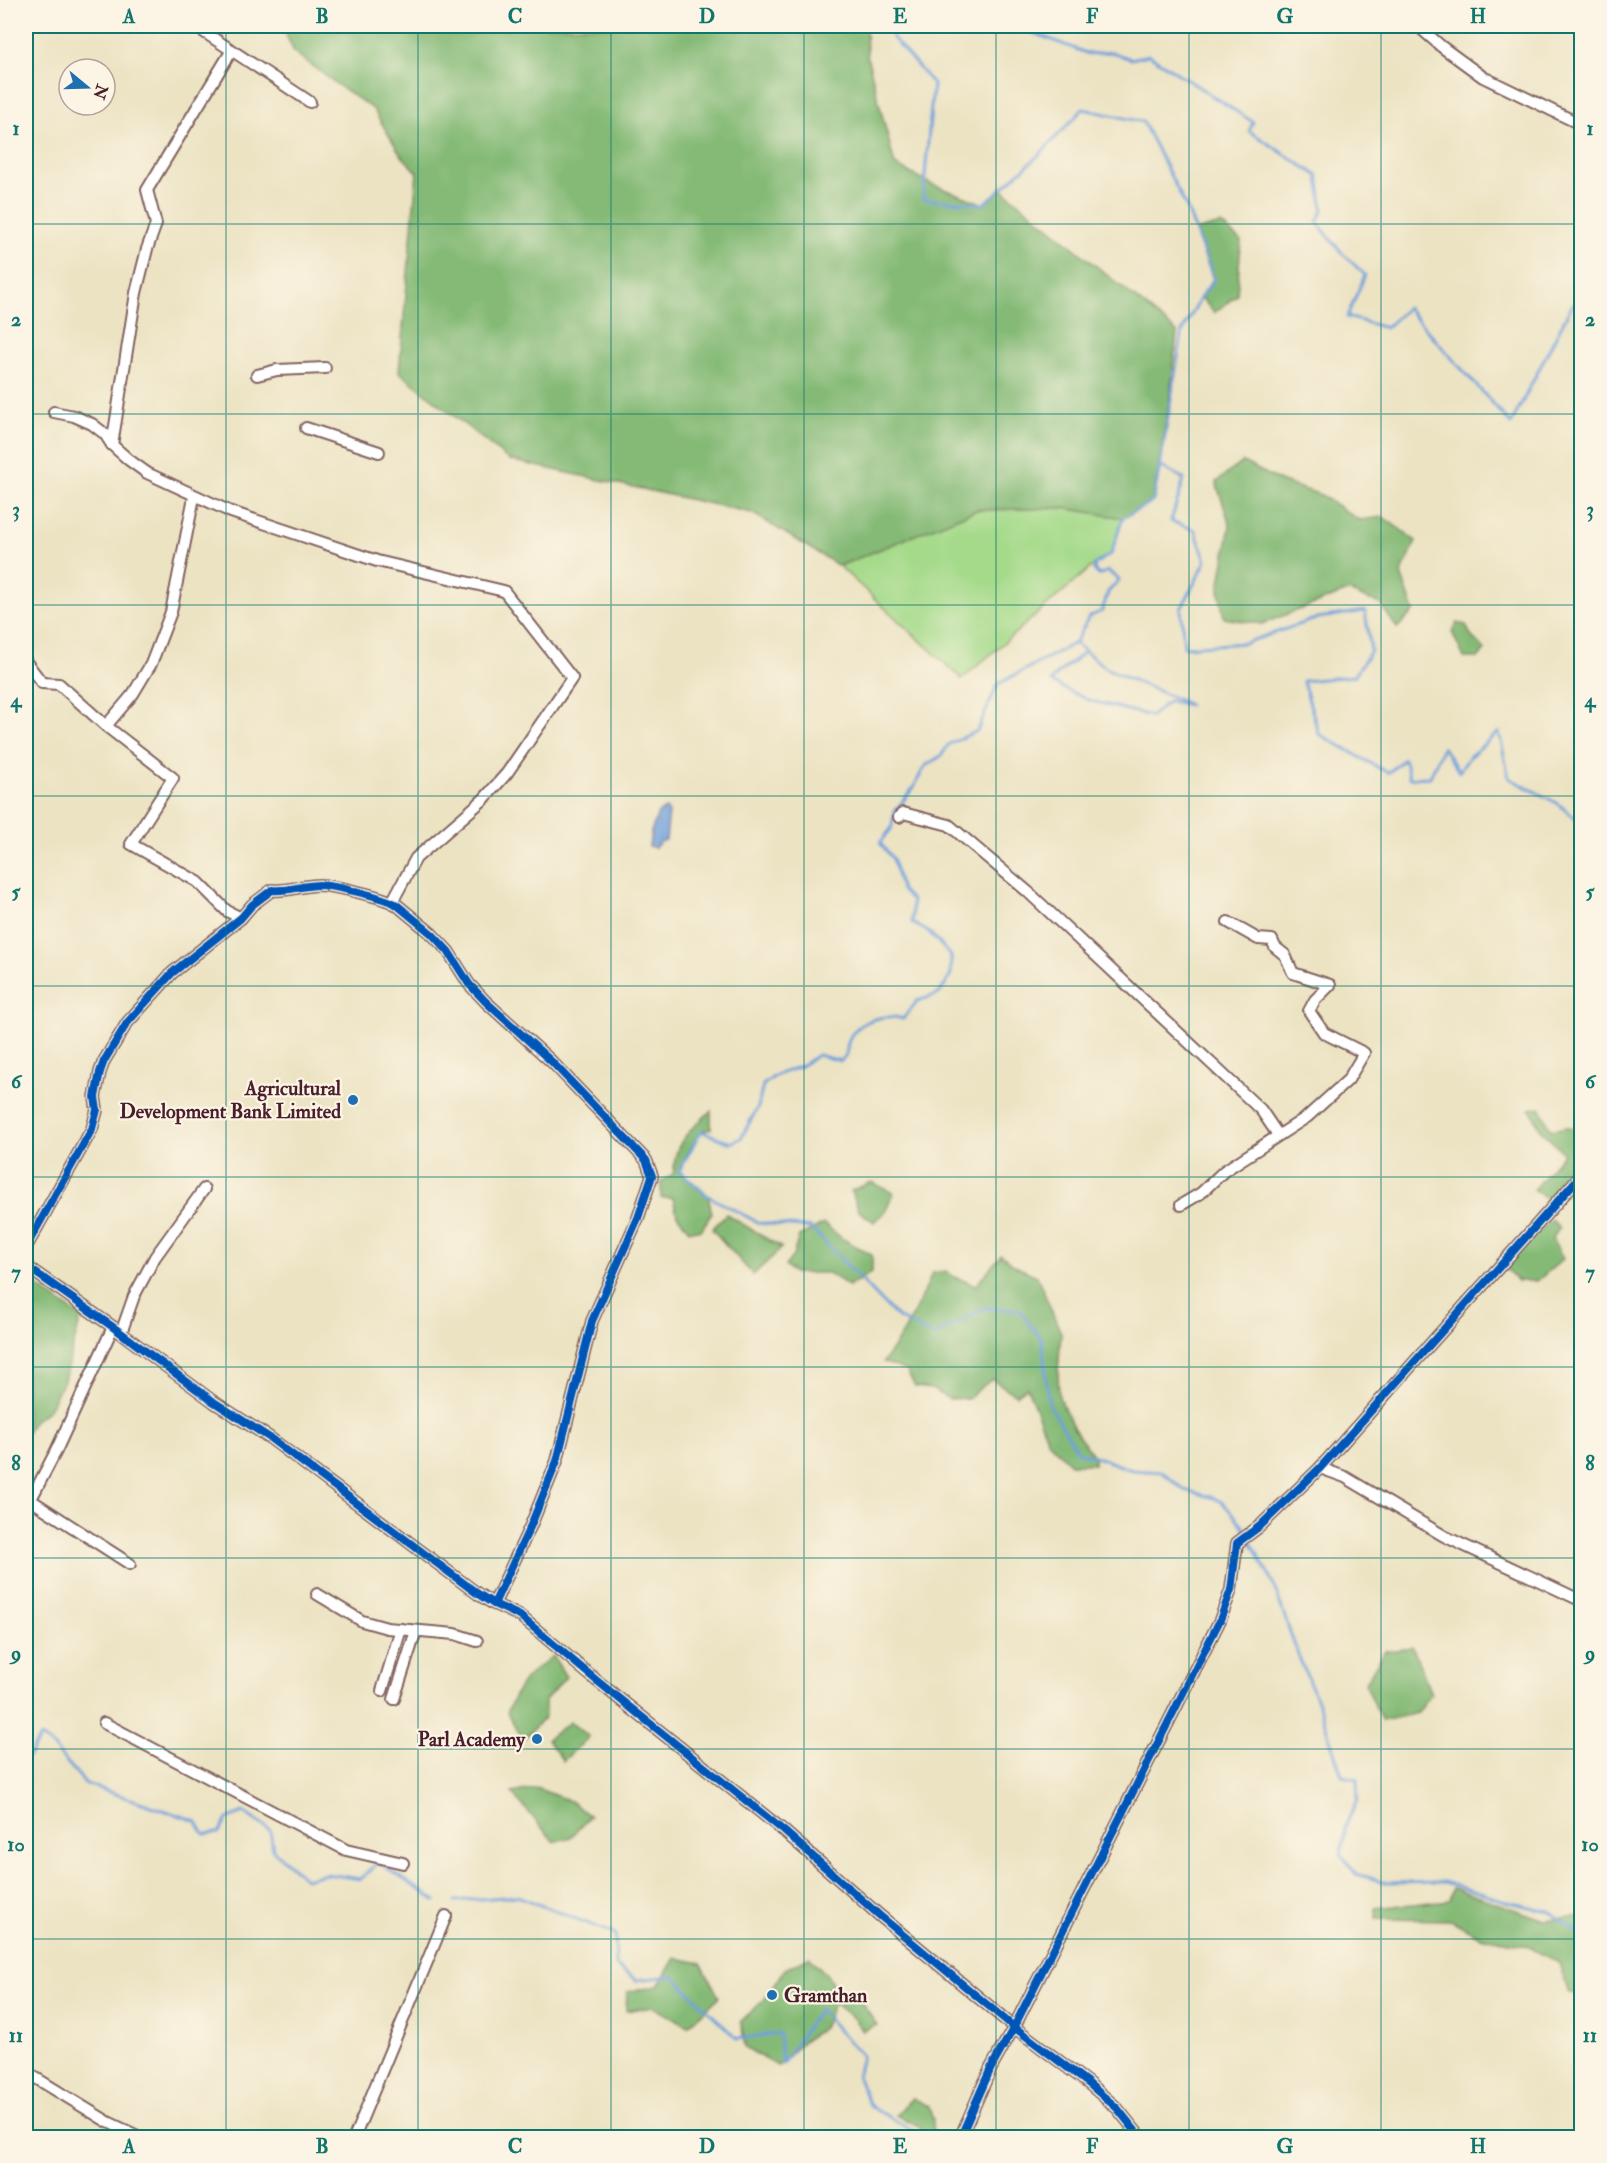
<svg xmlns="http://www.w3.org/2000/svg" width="1607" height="2163" font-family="'IM FELL Double Pica',serif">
<rect width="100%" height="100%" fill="#fcf5e5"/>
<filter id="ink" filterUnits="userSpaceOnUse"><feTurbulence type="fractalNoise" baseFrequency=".0167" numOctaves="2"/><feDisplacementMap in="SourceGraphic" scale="12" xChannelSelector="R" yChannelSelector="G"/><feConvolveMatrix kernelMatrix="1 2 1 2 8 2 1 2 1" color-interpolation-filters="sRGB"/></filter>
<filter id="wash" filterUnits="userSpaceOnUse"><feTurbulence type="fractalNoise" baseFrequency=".008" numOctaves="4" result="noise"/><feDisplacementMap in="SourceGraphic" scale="24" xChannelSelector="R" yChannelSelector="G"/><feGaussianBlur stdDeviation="1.35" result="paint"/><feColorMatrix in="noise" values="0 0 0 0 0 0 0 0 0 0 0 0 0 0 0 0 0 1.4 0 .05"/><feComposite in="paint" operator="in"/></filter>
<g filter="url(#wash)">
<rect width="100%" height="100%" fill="#ece3c3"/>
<polygon fill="#a5da8a" stroke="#787c5a" stroke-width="1.5" points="1064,508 1123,518 1111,554 1095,564 962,679 839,566 976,510"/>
<g fill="#84ba76" stroke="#676c50" stroke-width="1.5">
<polygon points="282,26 866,26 867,56 895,165 931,184 984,204 1002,189 1177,332 1169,404 1153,501 1123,518 1064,508 976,510 839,566 752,513 509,460 399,372 417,172 401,155 373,109 339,86 294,52"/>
<polygon points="1221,224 1241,241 1237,295 1214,313 1201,297 1213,279 1195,231"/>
<polygon points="1243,462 1282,482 1321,495 1359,520 1383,517 1416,541 1401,574 1414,611 1397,628 1380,604 1348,591 1262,624 1224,618 1219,590 1230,525 1216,482"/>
<polygon points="1457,623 1466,625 1471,636 1485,650 1478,658 1464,658 1452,632"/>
<polygon points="1540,1107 1551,1130 1567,1127 1581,1129 1581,1171 1554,1205 1534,1189 1564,1153 1542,1132 1530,1109"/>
<path d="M711,1111V1129L701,1131L679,1171L708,1196L712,1213L701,1230H689L677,1215L673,1198H661V1182L674,1173C673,1142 689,1131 711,1111Z"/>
<polygon points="871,1182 894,1193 885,1212 874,1222 859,1211 851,1191"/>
<polygon points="726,1214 782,1248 753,1275 712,1229"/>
<polygon points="1552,1220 1559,1229 1552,1239 1563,1259 1537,1281 1518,1281 1505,1268 1523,1244"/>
<polygon points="824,1224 843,1239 872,1255 872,1272 849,1286 828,1273 794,1273 785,1266 793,1256 799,1236"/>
<path d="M1001,1255L1015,1266L1037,1276L1061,1333L1058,1372L1059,1397L1074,1429L1094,1456V1464H1070L1048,1441L1027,1387L1016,1395L992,1379L968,1398L949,1399L932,1389L915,1387L907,1371L883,1362C904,1334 920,1305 932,1273L946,1271L954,1277L976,1285Z"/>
<polygon points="34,1284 81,1317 64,1380 48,1411 34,1420 26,1435 26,1297"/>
<polygon points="1413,1648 1431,1694 1418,1713 1382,1721 1365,1683 1385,1651"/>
<path d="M553,1656L566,1677L545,1700V1717L523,1739L507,1713C519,1683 526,1675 553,1656Z"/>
<polygon points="570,1722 589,1737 563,1761 547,1739"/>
<polygon points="536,1788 570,1801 590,1816 571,1837 554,1842 512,1793"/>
<polygon points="1453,1888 1545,1920 1581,1916 1581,1993 1569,1993 1559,1963 1527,1946 1480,1936 1451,1920 1376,1919 1376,1908 1450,1900"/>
<polygon points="809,1957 827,1975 837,1992 859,2000 877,2025 863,2031 854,2019 834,2003 823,2028 803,2041 778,2066 745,2048 741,2021 764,2000 785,1969"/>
<polygon points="675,1958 701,1963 719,1997 688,2026 653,2007 626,2011 627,1992 658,1986"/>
<polygon points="912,2098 929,2107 933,2120 933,2137 920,2137 921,2127 896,2115"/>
</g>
<polygon fill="#71a0da" stroke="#5e6082" stroke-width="1.5" points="666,809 669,812 666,840 660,842 655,848 649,846 651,832 658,813"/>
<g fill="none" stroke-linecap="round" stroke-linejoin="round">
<g stroke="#71a0da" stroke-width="3">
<polyline points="890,26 892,37 933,84 923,199 984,204 1039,155 1083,109 1143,122 1186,206 1214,279 1201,297 1182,332 1160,466 1184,479 1171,521 1195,530 1206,561 1181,609 1184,647 1245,643 1318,618 1365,611 1371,651 1354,676 1303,681 1319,734 1388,773 1404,759 1410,778 1430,777 1443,747 1459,772 1470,756 1499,732 1509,778 1557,803 1582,824"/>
<polyline points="1005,26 1028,31 1089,54 1111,52 1131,59 1149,55 1253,122 1249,131 1318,176 1323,210 1317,222 1342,253 1365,275 1347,317 1386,328 1407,308 1511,424 1571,307 1576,302"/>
<path d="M1160,466L1153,501L1123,518L1111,554L1095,564L1094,570L1099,575L1108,571L1119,580L1108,592L1102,611L1089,617L1075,643L998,684L977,731L949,744L941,756L925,766L914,787L895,811L891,829L880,843L893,859L901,889L912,901V923L929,932L951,956V975L939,994L917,1001L903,1019C885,1013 857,1020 849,1040C845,1050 850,1052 841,1061L818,1055L801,1066L776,1075L763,1085L758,1107L741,1138L731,1143L701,1131L679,1171L708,1196L759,1223L811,1228L898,1318L934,1336L984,1308L1019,1310L1042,1340L1049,1404L1079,1453L1094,1456L1132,1470L1162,1472L1184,1490L1214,1498L1222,1502L1241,1523L1273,1583L1297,1652L1320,1708L1342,1776L1357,1779L1358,1800L1346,1824L1341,1854L1356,1874L1389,1883L1444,1882L1512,1903L1549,1911L1574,1930L1582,1938"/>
<polyline points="1075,643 1107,669 1186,703"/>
<path d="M1085,651C1077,660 1055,673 1051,682L1088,700L1151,716L1169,701L1189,705"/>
<polyline points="26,1755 29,1756 40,1737 50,1743 86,1784 196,1821 204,1834 219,1833 227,1819 243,1812 270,1830 273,1850 305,1879 326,1874 361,1879 378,1862 436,1901"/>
<polyline points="455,1901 517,1896 615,1934 616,1966 636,1980 673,1976 737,2039 779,2033 782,2064 819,2009 862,2056 857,2076 870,2106 915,2132 916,2138"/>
</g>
</g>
</g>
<g filter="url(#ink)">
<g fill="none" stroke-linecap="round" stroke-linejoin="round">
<defs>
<g id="minor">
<polyline points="195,26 310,102"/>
<polyline points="1418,26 1442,47 1483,77 1582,125"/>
<polyline points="257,375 277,370 325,368"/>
<polyline points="54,412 74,416 92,424 105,434 112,445 129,460 147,473 231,512 377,561 504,591 572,678 507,773 484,799 416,858 392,902"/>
<polyline points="306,428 379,452"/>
<polyline points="112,445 136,293 147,249 156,224 147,190 232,50"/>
<polyline points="26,662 42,683 59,684 106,726 173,778 131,844 198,882 227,911 241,918"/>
<polyline points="106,726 133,694 151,664 171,612 194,497"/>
<polyline points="899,817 903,813 949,825 1027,891 1261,1110 1278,1135"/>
<polyline points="1181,1205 1201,1193 1224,1171 1307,1117 1348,1080 1364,1053 1324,1033 1309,1011 1315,1000 1330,985 1293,973 1285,955 1275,947 1272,940 1258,939 1228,922"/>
<path d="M26,1247L92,1129L97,1110L95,1097L100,1072L104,1061L127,1023L172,973L241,918L252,905L272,890C288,892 303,885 319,885C335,886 385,897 397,905L432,934L448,951L469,984L486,1002L552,1062L646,1160L652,1176L638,1218L592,1321L557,1461L531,1525L494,1604"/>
<polyline points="26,1266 113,1327 214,1402 270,1438 478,1594 494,1604 520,1616 596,1680 784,1831 879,1915 1014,2027 1088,2083 1117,2108 1141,2138"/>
<polyline points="121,1333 134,1296 155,1257 204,1189"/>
<polyline points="1320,1468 1345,1477 1444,1536 1582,1601"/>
<polyline points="26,1497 130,1564"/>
<polyline points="31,1499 56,1451 113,1327"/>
<polyline points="317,1594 362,1621 387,1628 455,1634 477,1641"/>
<polyline points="382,1691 401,1629"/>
<polyline points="394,1699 416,1631"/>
<polyline points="104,1723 346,1850 403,1863"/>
<polyline points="26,2072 108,2122 142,2138"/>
<polyline points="354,2138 446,1916"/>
<polyline points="960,2138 991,2068 1014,2027 1220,1620 1231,1590 1237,1543 1260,1526 1320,1468 1582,1174"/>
</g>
</defs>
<use href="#minor" stroke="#836460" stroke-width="14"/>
<use href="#minor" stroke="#fff" stroke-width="10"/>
<defs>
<g id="cycleway">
<path d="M26,1247L92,1129L97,1110L95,1097L100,1072L104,1061L127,1023L172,973L241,918L252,905L272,890C288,892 303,885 319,885C335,886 385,897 397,905L432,934L448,951L469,984L486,1002L552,1062L646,1160L652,1176L638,1218L592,1321L557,1461L531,1525L494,1604"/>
<polyline points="26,1266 113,1327 214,1402 270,1438 478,1594 494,1604 520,1616 596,1680 784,1831 879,1915 1014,2027 1088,2083 1117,2108 1141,2138"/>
<polyline points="960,2138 991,2068 1014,2027 1220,1620 1231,1590 1237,1543 1260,1526 1320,1468 1582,1174"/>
</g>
</defs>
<use href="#cycleway" stroke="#fcf5e5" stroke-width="11"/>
<use href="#cycleway" stroke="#0057b8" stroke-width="8"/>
</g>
</g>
<path fill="none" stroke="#0f766e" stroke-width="1.5" stroke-opacity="0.55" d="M226,26V2138M418,26V2138M611,26V2138M804,26V2138M996,26V2138M1189,26V2138M1381,26V2138M26,224H1582M26,414H1582M26,605H1582M26,796H1582M26,986H1582M26,1177H1582M26,1367H1582M26,1558H1582M26,1749H1582M26,1939H1582"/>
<g fill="#1f6fb2" stroke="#fcf5e5" stroke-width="2">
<circle cx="353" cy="1100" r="6"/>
<circle cx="537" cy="1739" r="6"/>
<circle cx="772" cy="1995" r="6"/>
</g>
<g text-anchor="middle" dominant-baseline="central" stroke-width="4.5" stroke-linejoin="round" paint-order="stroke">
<g font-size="20" font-weight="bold" fill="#4a1f2b" stroke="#fcf5e5" text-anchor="end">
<text x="341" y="1088">Agricultural<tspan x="341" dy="23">Development Bank Limited</tspan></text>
<text x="525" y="1739">Parl Academy</text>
<text x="784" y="1995" text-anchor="start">Gramthan</text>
</g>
</g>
<rect width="1607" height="2163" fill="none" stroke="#fcf5e5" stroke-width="66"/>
<g transform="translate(87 87) rotate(109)"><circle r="28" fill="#fcf5e5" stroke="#b59f9b" stroke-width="1.5"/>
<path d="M0-4.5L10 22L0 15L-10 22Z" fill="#1f6fb2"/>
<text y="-9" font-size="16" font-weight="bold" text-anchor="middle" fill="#4a1f2b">N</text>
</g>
<rect x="33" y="33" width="1541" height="2097" fill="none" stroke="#0f766e" stroke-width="2"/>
<g font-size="20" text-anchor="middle" font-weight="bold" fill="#0f766e">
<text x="129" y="23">A</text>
<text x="322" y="23">B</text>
<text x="515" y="23">C</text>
<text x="707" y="23">D</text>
<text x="900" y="23">E</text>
<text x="1092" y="23">F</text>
<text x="1285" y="23">G</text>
<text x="1478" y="23">H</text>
<text x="16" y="135">1</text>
<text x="1590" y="135">1</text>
<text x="16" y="326">2</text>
<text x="1590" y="326">2</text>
<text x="16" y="516">3</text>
<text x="1590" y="516">3</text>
<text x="16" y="707">4</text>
<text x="1590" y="707">4</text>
<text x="16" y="898">5</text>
<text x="1590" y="898">5</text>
<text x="16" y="1088">6</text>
<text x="1590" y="1088">6</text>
<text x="16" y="1279">7</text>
<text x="1590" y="1279">7</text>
<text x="16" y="1470">8</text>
<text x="1590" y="1470">8</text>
<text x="16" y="1660">9</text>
<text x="1590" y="1660">9</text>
<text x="16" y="1851">10</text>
<text x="1590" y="1851">10</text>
<text x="16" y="2042">11</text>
<text x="1590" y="2042">11</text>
<text x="129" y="2153">A</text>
<text x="322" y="2153">B</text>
<text x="515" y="2153">C</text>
<text x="707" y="2153">D</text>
<text x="900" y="2153">E</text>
<text x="1092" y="2153">F</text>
<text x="1285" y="2153">G</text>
<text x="1478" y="2153">H</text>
</g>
</svg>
